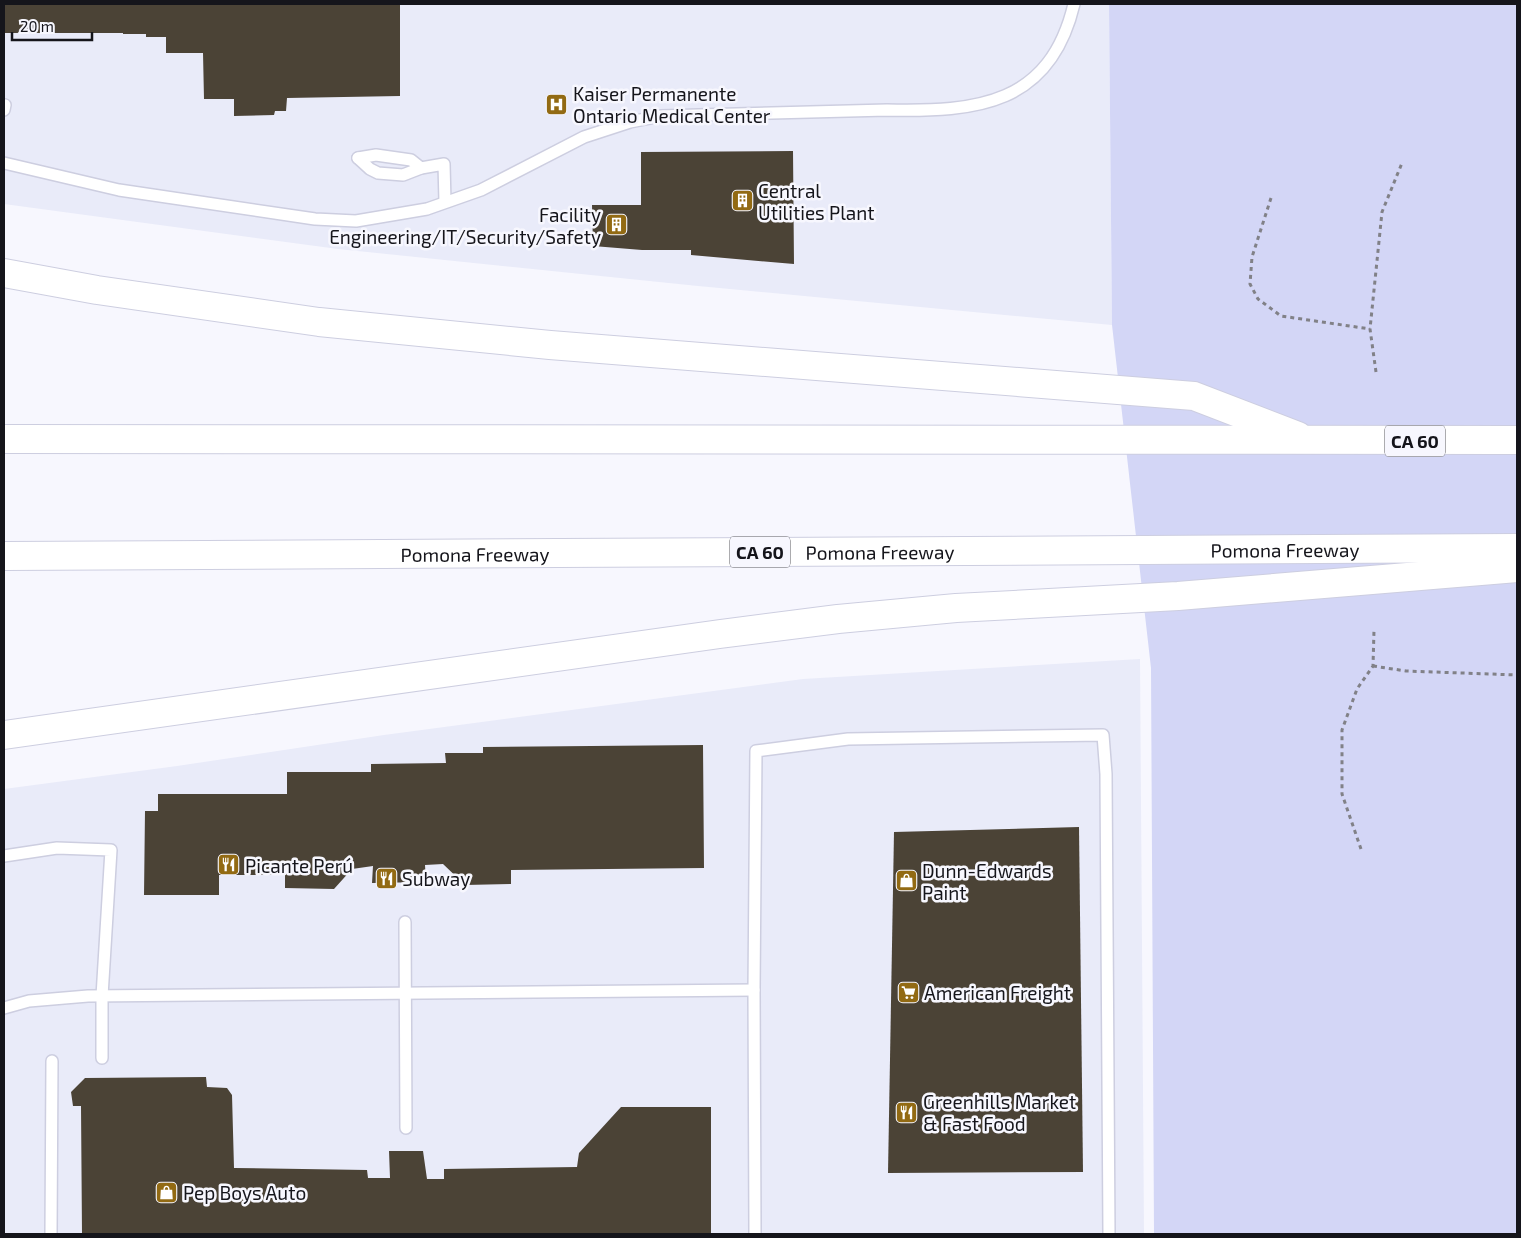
<svg xmlns="http://www.w3.org/2000/svg" width="1521" height="1238" font-family="'Exo 2',sans-serif">
<rect width="100%" height="100%" fill="#f7f7fe"/>
<g fill="#e9ebf9">
<polygon points="4,4 1109,4 1112,325 698,286 338,249 4,204"/>
<polygon points="1140,659 1144,1234 4,1234 4,789 177,766 384,735 803,679"/>
</g>
<polygon fill="#d3d6f6" points="1109,4 1517,4 1517,1234 1154,1234 1151,668 1112,325"/>
<g fill="#4b4336">
<polygon points="4,4 400,4 400,96 287,98 286,111 275,111 274,115 234,116 234,99 204,99 203,53 166,53 166,37 146,37 146,34 123,34 123,33 4,33"/>
<polygon points="793,151 794,264 691,255 691,250 642,250 593,246 592,205 641,205 641,152"/>
<polygon points="703,745 704,868 511,870 511,884 465,885 443,864 425,865 426,882 372,883 373,866 352,869 334,889 285,888 285,875 219,875 219,895 144,895 145,811 158,811 158,794 287,794 287,772 371,772 371,764 446,763 445,753 483,753 483,747"/>
<polygon points="1079,827 1083,1172 888,1173 894,832"/>
<polygon points="206,1077 207,1087 227,1088 232,1095 234,1168 367,1170 368,1178 390,1178 389,1151 423,1151 427,1179 444,1179 444,1169 577,1167 579,1153 621,1107 711,1107 711,1234 82,1234 81,1106 73,1106 71,1092 85,1078"/>
</g>
<g fill="none" stroke-linecap="round" stroke-linejoin="round">
<defs>
<g id="lane">
<polyline points="4,110 5,105"/>
<polyline points="358,158 370,169 378,173 403,175 421,168 444,164 445,202"/>
<polyline points="358,158 376,155 411,160 421,168"/>
<path d="M4,163L119,190L315,219L356,221L427,209L481,190L584,137L630,122L661,116L887,110C977,112 1050,105 1074,4"/>
<polyline points="4,856 57,848 111,850 102,996 102,1058"/>
<polyline points="405,922 406,1128"/>
<polyline points="4,1008 29,1001 88,996 754,990"/>
<polyline points="51,1234 52,1061"/>
<polyline points="755,1234 754,990 756,751 848,739 1103,735 1106,774 1109,1234"/>
</g>
<g id="highway">
<polyline points="4,273 97,290 319,322 550,345 1194,396 1298,436"/>
<polyline points="4,439 1517,440"/>
<path id="s1" d="M4,556L1517,548"/>
<polyline points="4,735 720,634 838,619 956,608 1178,596 1517,568"/>
</g>
</defs>
<use href="#lane" stroke="#cdcee0" stroke-width="14"/>
<use href="#highway" stroke="#cdcee0" stroke-width="30"/>
<g stroke="#818187" stroke-width="3" stroke-dasharray="4 4" stroke-linecap="butt">
<polyline points="1271,198 1252,257 1250,284 1258,299 1281,316 1370,329"/>
<polyline points="1376,372 1370,329 1382,212 1402,163"/>
<polyline points="1373,666 1406,671 1517,675"/>
<polyline points="1361,849 1342,794 1342,730 1357,689 1373,666 1374,630"/>
</g>
<use href="#lane" stroke="#fff" stroke-width="11"/>
<use href="#highway" stroke="#fff" stroke-width="28"/>
</g>
<defs>
<symbol id="hospital-square" viewBox="-11 -11 22 22"><rect x="-9" y="-9" width="18" height="18" rx="4" fill="#926a13" stroke="#f7f7fe"/><path d="M-5-5h3v3.5h4V-5h3V5h-3V1.5h-4V5h-3Z" fill="#fff"/></symbol>
<symbol id="building-square" viewBox="-11 -11 22 22"><rect x="-9" y="-9" width="18" height="18" rx="4" fill="#926a13" stroke="#f7f7fe"/><path d="M-4-6H4V6H1V3H-1V6H-4ZM-2.5-4.3h1.7v1.8h-1.7ZM.8-4.3h1.7v1.8H.8ZM-2.5-1h1.7V.8h-1.7ZM.8-1h1.7V.8H.8Z" fill="#fff"/></symbol>
<symbol id="restaurant-square" viewBox="-11 -11 22 22"><rect x="-9" y="-9" width="18" height="18" rx="4" fill="#926a13" stroke="#f7f7fe"/><path d="M-5-6h1v4h1v-4h1v4h1v-4h1v5L-1.5 .5V6h-2V.5L-5-1ZM5-6V6H3V1.5H1.5Q1.5-4 5-6Z" fill="#fff"/></symbol>
<symbol id="shop-square" viewBox="-11 -11 22 22"><rect x="-9" y="-9" width="18" height="18" rx="4" fill="#926a13" stroke="#f7f7fe"/><path d="M-5-2.5h2.3a2.7 3.5 0 0 1 5.4 0H5L5.5 6h-11ZM-1.5-2.5h3a1.5 2.3 0 0 0-3 0Z" fill="#fff"/></symbol>
<symbol id="supermarket-square" viewBox="-11 -11 22 22"><rect x="-9" y="-9" width="18" height="18" rx="4" fill="#926a13" stroke="#f7f7fe"/><path d="M-6-5.5h2.5l.6 2H6L4.5 2H-2.5L-4.4-4H-6ZM-1.5 3.2a1.3 1.3 0 1 0 .1 0ZM3 3.2a1.3 1.3 0 1 0 .1 0Z" fill="#fff"/></symbol>
</defs>
<g fill-rule="evenodd">
<use href="#hospital-square" x="544" y="92" width="25" height="25"/>
<use href="#building-square" x="730" y="188" width="25" height="25"/>
<use href="#building-square" x="604" y="212" width="25" height="25"/>
<use href="#restaurant-square" x="216" y="852" width="25" height="25"/>
<use href="#restaurant-square" x="374" y="866" width="25" height="25"/>
<use href="#shop-square" x="894" y="868" width="25" height="25"/>
<use href="#supermarket-square" x="896" y="980" width="25" height="25"/>
<use href="#restaurant-square" x="894" y="1100" width="25" height="25"/>
<use href="#shop-square" x="154" y="1180" width="25" height="25"/>
</g>
<g text-anchor="middle" dominant-baseline="central" stroke-width="5" stroke-linejoin="round" paint-order="stroke">
<g fill="#f7f7fe" stroke="#59595f" stroke-width="1">
<rect x="1385" y="425.5" width="60" height="31" rx="4"/>
<rect x="730" y="536.5" width="60" height="31" rx="4"/>
</g>
<g font-size="18" font-weight="bold" fill="#15151b">
<text x="1415" y="441">CA 60</text>
<text x="760" y="552">CA 60</text>
</g>
<g font-size="19" fill="#15151b" stroke="#f7f7fe" text-anchor="start">
<text x="573" y="93">Kaiser Permanente<tspan x="573" dy="22">Ontario Medical Center</tspan></text>
<text x="758" y="190">Central<tspan x="758" dy="22">Utilities Plant</tspan></text>
<text x="601" y="214" text-anchor="end">Facility<tspan x="601" dy="22">Engineering/IT/Security/Safety</tspan></text>
<text x="245" y="865">Picante Perú</text>
<text x="922" y="870">Dunn-Edwards<tspan x="922" dy="22">Paint</tspan></text>
<text x="402" y="878">Subway</text>
<text x="924" y="992">American Freight</text>
<text x="923" y="1101">Greenhills Market<tspan x="923" dy="22">&amp; Fast Food</tspan></text>
<text x="183" y="1192">Pep Boys Auto</text>
</g>
<g font-size="19" fill="#15151b" stroke="#f7f7fe">
<text stroke="none"><textPath href="#s1" startOffset="1281">Pomona Freeway</textPath></text>
<text stroke="none"><textPath href="#s1" startOffset="876">Pomona Freeway</textPath></text>
<text stroke="none"><textPath href="#s1" startOffset="471">Pomona Freeway</textPath></text>
</g>
</g>
<rect width="1521" height="1238" fill="none" stroke="#15151b" stroke-width="10"/>
<path d="M12 32v8h80v-8" fill="none" stroke="#15151b" stroke-width="2.5"/>
<text x="20" y="32" font-size="15" fill="#15151b" stroke="#f7f7fe" stroke-width="4" paint-order="stroke">20 m</text>
</svg>
